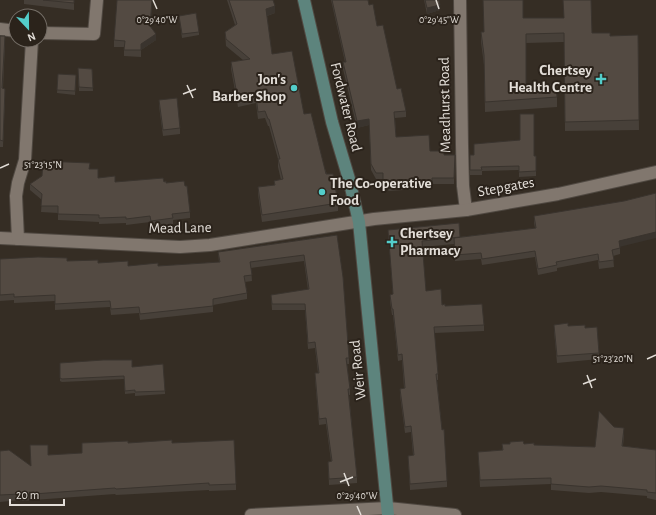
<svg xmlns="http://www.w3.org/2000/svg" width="656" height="515" font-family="'Alegreya Sans',sans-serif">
<rect width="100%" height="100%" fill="#352d24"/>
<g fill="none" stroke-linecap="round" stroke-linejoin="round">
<defs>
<g id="minor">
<polyline points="460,0 462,145 463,186 466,210"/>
<polyline points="0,29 16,31"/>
<polyline points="40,33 94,34 97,0"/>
<polyline points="0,238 180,247 210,245 374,219 466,210 558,194 656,172"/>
<polyline points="18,239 16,196 18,183 25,160 32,40"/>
<polyline points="251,515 388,508 455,515"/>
</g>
<polyline id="secondary" points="304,0 332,122 349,179 359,222 388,515"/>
</defs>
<use href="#minor" stroke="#504942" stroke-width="14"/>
<use href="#secondary" stroke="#504942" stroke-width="14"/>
<use href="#minor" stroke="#81776e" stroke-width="12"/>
<use href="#secondary" stroke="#5d847d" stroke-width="12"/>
</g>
<g fill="#474039">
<polygon points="24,0 74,0 74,10 24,4"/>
<polygon points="227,0 273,0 275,13 267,16 272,54 304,114 338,203 338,211 262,222 258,194 258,187 274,185 274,181 281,180 278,167 278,159 269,126 268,126 265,118 258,119 256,103 238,107 231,69 231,62 243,60 226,46 225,32 235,25"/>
<polygon points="331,0 368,0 369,5 377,26 397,89 406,111 406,117 395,118 396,137 430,151 444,155 455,155 454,184 432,184 432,188 389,191 383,186 383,179 376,179 371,170 369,125 357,128 343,69 343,62 345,62"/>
<polygon points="424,0 439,0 440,10 427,14"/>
<polygon points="152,4 150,26 156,40 141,50 141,57 124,56 124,47 114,47 114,40"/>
<polygon points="179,16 199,32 199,35 182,38"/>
<polygon points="523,18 592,33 610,36 638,35 639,130 565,131 564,42 526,43 526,86 557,97 557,107 485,112 484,65 481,42 481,32 483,32"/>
<polygon points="0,36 5,43 3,88 5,95 3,147 0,147"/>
<polygon points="78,68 92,69 93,91 79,91"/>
<polygon points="58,74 76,75 75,95 57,93"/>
<polygon points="159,100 180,128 180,134 163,136 159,106"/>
<polygon points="470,155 536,156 536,176 519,177 519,170 482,171 482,175 470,175"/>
<polygon points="89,169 98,178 115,182 164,182 166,183 185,186 190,212 190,218 173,220 173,224 151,227 150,222 126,225 126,223 99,224 99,222 58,220 58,213 41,212 42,200 30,190 30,184"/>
<polygon points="534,216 620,247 620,254 613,256 614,267 599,269 598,260 557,268 557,271 538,275 535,257 482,265 481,259 455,261 454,244 422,247 426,291 445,306 484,325 484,331 434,333 438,374 438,380 437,380 447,481 447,487 410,490 408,456 413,455 411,432 405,433 400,395 400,389 404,388 402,360 398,361 393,315 392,315 390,301 390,295 393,294 388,230 460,237 535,228 534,223"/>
<polygon points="337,235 349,358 349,364 347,364 350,389 350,395 349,395 357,477 357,483 329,485 328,462 331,461 326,424 319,425 315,379 315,373 318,373 315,348 308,349 305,310 272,310 271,295 308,290 304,261 251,268 252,281 245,282 247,293 247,299 213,305 213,312 140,320 139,313 111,315 110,307 55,310 55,301 14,303 14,300 0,301 0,259 98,263 128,266 158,266 219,262 218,252"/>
<polygon points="554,325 568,326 585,328 599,353 599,359 557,363 554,331"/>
<polygon points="60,363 132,367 165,391 165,394 135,396 135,393 125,394 124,379 62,382 60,381"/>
<polygon points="614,427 624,435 623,446 656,450 656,500 647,498 647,496 601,492 589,493 551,490 551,484 480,487 478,452 502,450 502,444 524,444 534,445 595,447"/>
<polygon points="82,443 172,443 236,484 236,490 209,491 209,490 116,495 115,494 20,501 20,500 0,502 0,451 31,466 30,445 48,455 82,453"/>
</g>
<g fill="#3a342e">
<polygon points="152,0 152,4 150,32 150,26"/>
<polygon points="440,5 440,10 427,14 427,8"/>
<polygon points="275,6 275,13 266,16 266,9"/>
<polygon points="156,34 156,40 141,50 141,57 141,44"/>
<polygon points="369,119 369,125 357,128 357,121"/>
<polygon points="656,232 656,238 619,247 619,241"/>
</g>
<g fill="#534a42" stroke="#3a342e">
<polygon points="43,0 74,0 74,3"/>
<polygon points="117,0 152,0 150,26 156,34 141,44 141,50 124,50 125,41 114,40"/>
<polygon points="229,0 273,0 275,6 266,9 272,54 292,51 304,114 311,113 326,174 333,174 338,203 262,215 258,187 275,185 274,181 283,179 278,159 280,159 269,119 268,119 265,111 258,112 256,96 238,100 231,62 250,59 226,39 225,32 237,24"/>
<polygon points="332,0 368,0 369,5 373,4 377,26 383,25 397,89 401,88 406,111 394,112 396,137 429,135 430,151 444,151 444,155 455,155 454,178 432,178 432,182 389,185 383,180 383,173 376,173 371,164 369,119 357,121 343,62 346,62"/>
<polygon points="425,0 439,0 440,5 427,8"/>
<polygon points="483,0 523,0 523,18 564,18 563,0 591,0 592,33 610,33 610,36 638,35 639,120 565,122 564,33 526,34 526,86 556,84 557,97 485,102 484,55 481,32 484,32"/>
<polygon points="196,13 199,32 182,34 179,16"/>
<polygon points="0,36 5,36 2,88 5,89 3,141 0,140"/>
<polygon points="78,68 92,69 93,88 79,87"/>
<polygon points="58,74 76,75 75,91 57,90"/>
<polygon points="177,98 180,128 163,130 159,100"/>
<polygon points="520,114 534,114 534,156 536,156 536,171 519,172 519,166 481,167 482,170 470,170 470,155 474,155 474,144 520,140"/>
<polygon points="43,161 90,163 89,169 98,169 98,178 115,176 115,182 163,178 164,182 166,181 166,183 184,181 185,186 187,186 190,212 172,214 173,218 151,221 150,216 126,219 126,217 99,218 99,215 58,214 58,206 41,206 42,194 30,184 42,176"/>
<polygon points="656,193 656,232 619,241 620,248 612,250 614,260 599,262 598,254 556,262 557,265 538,269 535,251 482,259 481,253 455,255 454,238 536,228 534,216 624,201"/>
<polygon points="459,223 460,237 422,241 426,291 441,289 442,305 445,304 445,306 482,304 484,325 434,327 438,374 436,374 442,430 444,429 447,481 410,484 408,456 414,455 411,426 405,427 400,389 405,388 402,354 398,355 393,309 392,309 390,295 393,294 388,230"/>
<polygon points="337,235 343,277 349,358 346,358 350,389 348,389 357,477 329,479 328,462 332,461 326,418 319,419 315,373 319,373 315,342 308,343 305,304 272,304 271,295 309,289 304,255 250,262 252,275 244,276 247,293 213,299 213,306 140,314 139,307 111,309 110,301 55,304 55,295 14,297 14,294 0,295 0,259 38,257 67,258 67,261 98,260 98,263 128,261 128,266 158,263 158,266 220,262 218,252"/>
<polygon points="568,323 568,326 585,325 585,328 597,327 599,353 557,356 554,325"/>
<polygon points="103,360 132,360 132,367 163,364 165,391 135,392 135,390 125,391 124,376 62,379 60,378 60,363"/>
<polygon points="599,411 614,427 624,428 622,446 656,450 656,493 647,492 647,490 601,486 589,487 551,484 551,478 480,480 478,452 503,450 502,444 510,444 510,442 523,441 524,444 534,443 534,445 595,447"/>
<polygon points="172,440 172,443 234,440 236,484 209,485 209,483 116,489 115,488 20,495 20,494 0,495 0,451 9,450 31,466 30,445 48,445 48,455 82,453 82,443 128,441 128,443"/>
</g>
<path fill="none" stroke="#e3ded8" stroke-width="1.5" d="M153,0L157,9M436,0L439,9M187,85L193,98M183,94L196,89M0,168L9,164M647,359L656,355M587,375L592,388M583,384L596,379M344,473L349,486M340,482L353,477M357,506L361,515"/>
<g fill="#53cdca" stroke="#2b231b" stroke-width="1.5">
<path d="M599 73h4v4h4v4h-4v4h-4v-4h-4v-4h4z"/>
<circle cx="294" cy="88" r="4"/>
<circle cx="322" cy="192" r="4"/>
<path d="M390 236h4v4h4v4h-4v4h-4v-4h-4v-4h4z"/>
</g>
<g text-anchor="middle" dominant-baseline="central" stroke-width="4" stroke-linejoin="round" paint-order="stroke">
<g font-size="15" font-weight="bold" fill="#e3ded8" stroke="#2b231b" text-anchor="end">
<text x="592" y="70">Chertsey<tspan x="592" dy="17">Health Centre</tspan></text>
<text x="286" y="79">Jon's<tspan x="286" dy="17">Barber Shop</tspan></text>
<text x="330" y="183" text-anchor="start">The Co-operative<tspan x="330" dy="17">Food</tspan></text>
<text x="400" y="233" text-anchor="start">Chertsey<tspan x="400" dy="17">Pharmacy</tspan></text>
</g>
<g font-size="15" fill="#e3ded8" stroke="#2b231b">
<text transform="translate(445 105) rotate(-91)">Meadhurst Road</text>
<text transform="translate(346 107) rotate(76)">Fordwater Road</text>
<text transform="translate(506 187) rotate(-10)">Stepgates</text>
<text transform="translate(180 228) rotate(-1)">Mead Lane</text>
<text transform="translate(358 370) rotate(-96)">Weir Road</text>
</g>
</g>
<g font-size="10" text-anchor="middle" fill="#e3ded8" stroke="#2b231b" stroke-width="4" stroke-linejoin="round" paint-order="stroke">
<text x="157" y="23">0°29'40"W</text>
<text x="439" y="23">0°29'45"W</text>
<text x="43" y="168">51°23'15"N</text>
<text x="613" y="362">51°23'20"N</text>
<text x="357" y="499">0°29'40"W</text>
</g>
<g transform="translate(28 28) rotate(158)"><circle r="19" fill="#2b231b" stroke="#756e67"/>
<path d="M0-3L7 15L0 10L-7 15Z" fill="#53cdca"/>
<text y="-6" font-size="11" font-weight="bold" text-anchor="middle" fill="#e3ded8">N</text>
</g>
<path d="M10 499v6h54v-6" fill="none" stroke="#e3ded8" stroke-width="2"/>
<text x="16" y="499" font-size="12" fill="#e3ded8" stroke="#2b231b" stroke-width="3" paint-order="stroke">20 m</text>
</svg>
